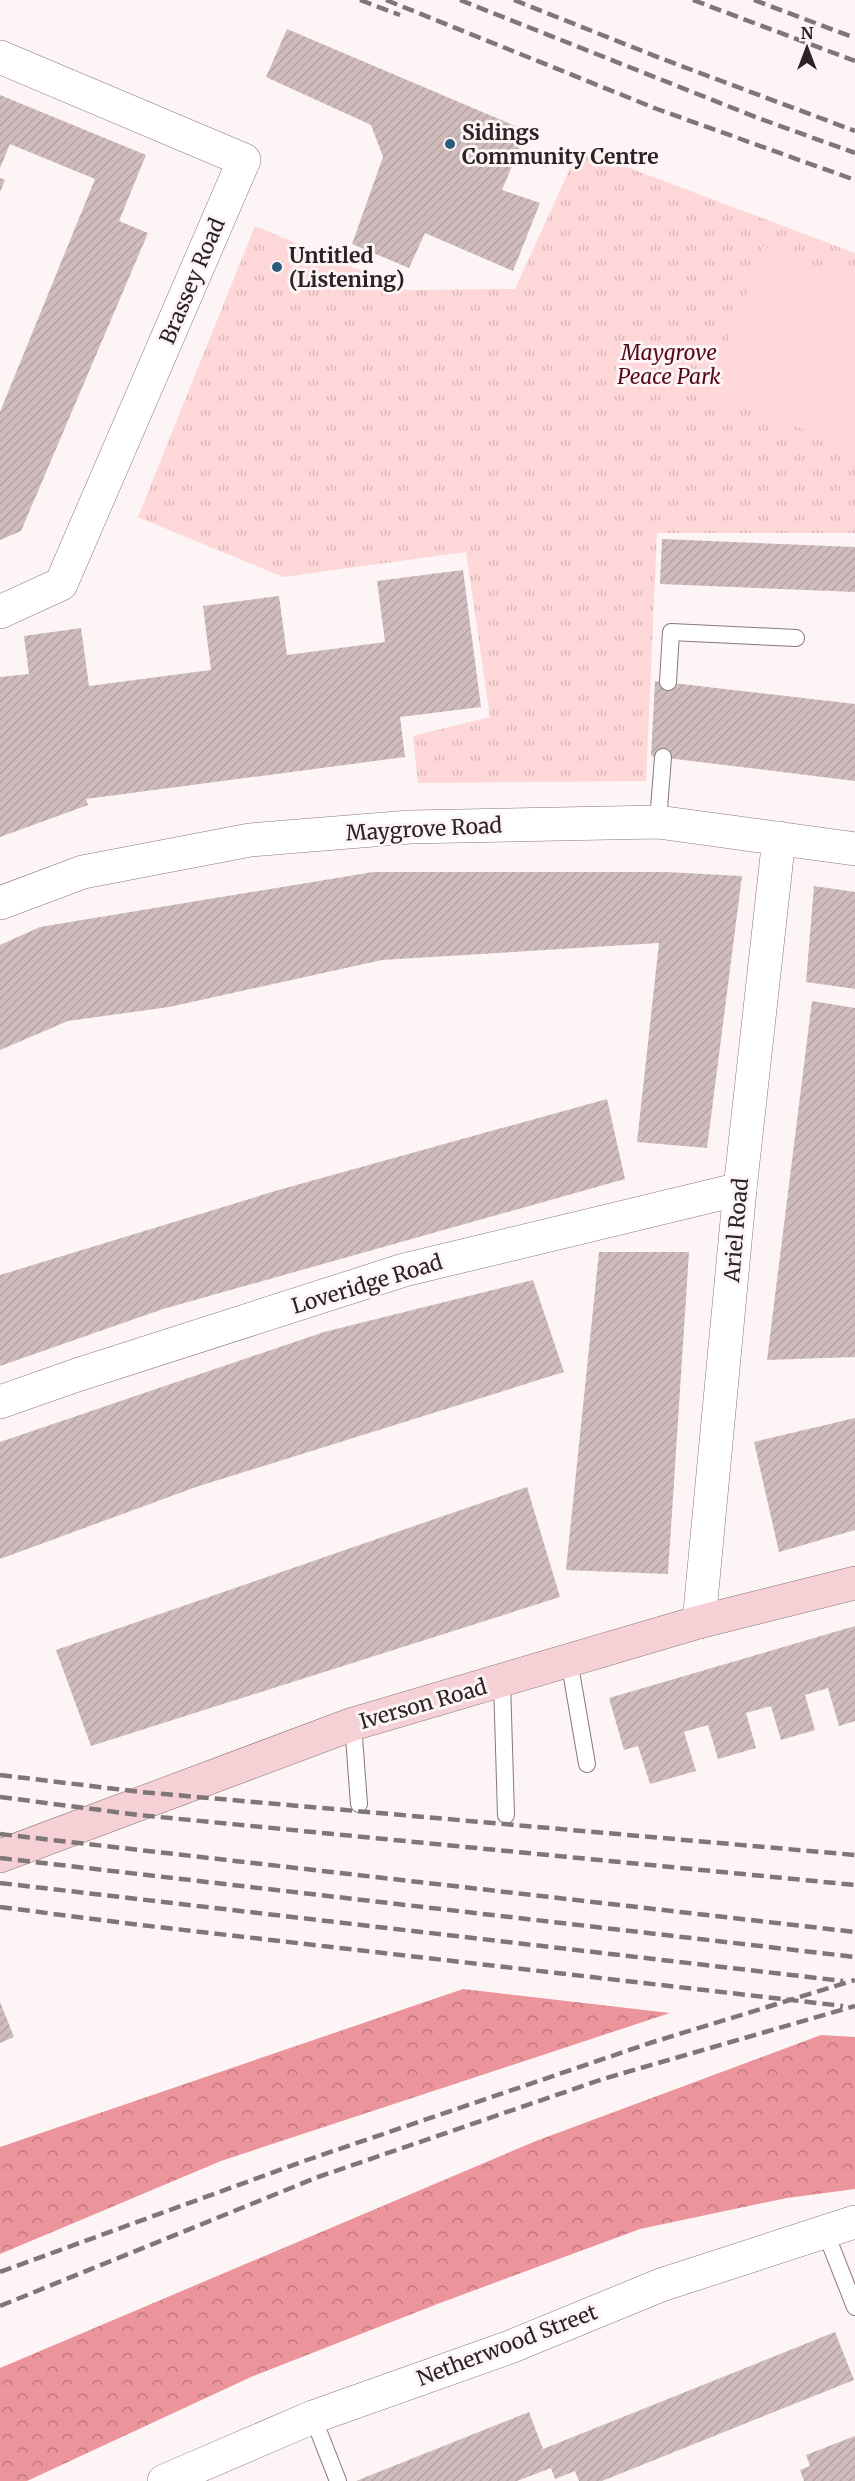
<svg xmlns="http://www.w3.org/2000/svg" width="855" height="2481" font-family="Merriweather,serif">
<defs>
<pattern id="grass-tufts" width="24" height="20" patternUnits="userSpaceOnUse" patternTransform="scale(1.5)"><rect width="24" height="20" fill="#fed7d9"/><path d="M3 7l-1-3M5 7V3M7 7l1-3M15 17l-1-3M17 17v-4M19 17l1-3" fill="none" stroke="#dab8ba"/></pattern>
<pattern id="forest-crowns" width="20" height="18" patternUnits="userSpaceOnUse" patternTransform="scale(1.5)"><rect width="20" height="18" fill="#eb949c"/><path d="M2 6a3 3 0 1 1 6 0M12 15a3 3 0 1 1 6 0" fill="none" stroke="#bf797f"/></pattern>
<pattern id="building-hatch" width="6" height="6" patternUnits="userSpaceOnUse" patternTransform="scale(1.5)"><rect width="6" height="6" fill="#d1bcbd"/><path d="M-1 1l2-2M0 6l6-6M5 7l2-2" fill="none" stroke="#b4a1a2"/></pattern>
</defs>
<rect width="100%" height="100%" fill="#fdf4f5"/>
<polygon fill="url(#grass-tufts)" points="579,149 855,253 855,533 657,533 646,781 418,783 413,736 490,717 466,552 283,577 138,517 255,226 407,290 515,289"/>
<g fill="url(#forest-crowns)">
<polygon points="463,1989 670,2013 221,2161 0,2254 0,2147"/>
<polygon points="821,2035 855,2037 855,2189 787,2198 640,2229 440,2303 251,2377 27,2481 0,2481 0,2368 536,2141"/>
</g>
<polygon fill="#fed7d9" points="763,246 855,280 855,448 709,395"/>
<g fill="url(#building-hatch)">
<polygon points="287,29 527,131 502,190 540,203 513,271 425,233 409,268 352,244 383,157 371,125 266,77"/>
<polygon points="0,95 146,155 119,221 148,233 21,531 0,540 0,412 95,179 10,144 0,168"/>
<polygon points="0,178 5,180 0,192"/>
<polygon points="662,539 855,547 855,592 660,584"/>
<polygon points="463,570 481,707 400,717 405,757 86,799 88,805 0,837 0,677 29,674 24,636 81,628 89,686 211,670 203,606 279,596 287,655 385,642 377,581"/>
<polygon points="655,681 855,704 855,781 651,756"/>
<polygon points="373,872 666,872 742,876 707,1148 637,1142 659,943 382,960 169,1007 68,1021 0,1050 0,945 40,927"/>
<polygon points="814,886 855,892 855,989 806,982"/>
<polygon points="812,1001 855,1008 855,1357 767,1360"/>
<polygon points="607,1099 625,1179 163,1309 0,1366 0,1275 282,1189"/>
<polygon points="599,1252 689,1252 668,1574 566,1570"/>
<polygon points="533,1280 564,1372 196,1487 0,1559 0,1442 324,1332"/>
<polygon points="855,1418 855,1530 779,1552 754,1442"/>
<polygon points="527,1487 560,1597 91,1746 56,1650"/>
<polygon points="855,1626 855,1721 839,1726 828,1688 805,1695 815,1730 781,1740 771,1706 746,1713 756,1748 718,1759 708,1725 684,1732 696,1771 650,1784 638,1746 624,1750 609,1698"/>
<polygon points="0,2002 14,2037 0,2043"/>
<polygon points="835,2332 854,2380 602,2481 579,2481 575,2471 555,2479 551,2468 517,2481 356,2481 529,2412 543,2449"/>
<polygon points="855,2436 855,2481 804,2481 800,2470 810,2466 806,2455"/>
</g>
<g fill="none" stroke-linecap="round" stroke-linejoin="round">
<defs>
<g id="service">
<polyline points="668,682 671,632 796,638"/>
<polyline points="658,822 663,757"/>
<polyline points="569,1660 587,1764"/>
<polyline points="502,1682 506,1815"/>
<polyline points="353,1724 359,1804"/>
<polyline points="825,2231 855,2307"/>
<polyline points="313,2417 338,2481"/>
</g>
<g id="minor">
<polyline points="0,57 244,160 61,584 0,612"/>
<polyline points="0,1402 77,1375 404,1270 740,1189"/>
<polyline points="699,1622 740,1189 779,838"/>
<polyline points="164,2481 313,2417 510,2347 661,2285 855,2222"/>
</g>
<polyline id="tertiary" points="0,903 83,872 250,840 410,827 658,822 855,849"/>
<polyline id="secondary" points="0,1856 353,1724 699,1622 855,1583"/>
</defs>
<use href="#service" stroke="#8a7778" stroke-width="18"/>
<use href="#minor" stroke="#8a7778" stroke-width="34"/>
<use href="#tertiary" stroke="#8a7778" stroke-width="34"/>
<use href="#secondary" stroke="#8a7778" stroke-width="34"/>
<use href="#service" stroke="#fff" stroke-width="16"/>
<use href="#minor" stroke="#fff" stroke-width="33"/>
<use href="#tertiary" stroke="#fff" stroke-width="33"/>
<use href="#secondary" stroke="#f5d0d5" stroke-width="33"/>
<g stroke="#7f7677" stroke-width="4.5" stroke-dasharray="12 6" stroke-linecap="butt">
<polyline points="360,0 400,15"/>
<polyline points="386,0 657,109 855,180"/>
<polyline points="460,0 758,118 855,153"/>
<polyline points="514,0 660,58 855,131"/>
<polyline points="693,0 855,61"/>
<polyline points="754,0 855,38"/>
<polyline points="0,1775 141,1792 855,1855"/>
<polyline points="0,1797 139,1815 855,1885"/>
<polyline points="0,1834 855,1932"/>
<polyline points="0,1858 855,1957"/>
<polyline points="0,1883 843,1981"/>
<polyline points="0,1907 132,1924 843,2006"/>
<polyline points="0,2272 307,2160 650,2043 855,1980"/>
<polyline points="0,2306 318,2177 603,2079 855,2006"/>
</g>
</g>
<g fill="#2b5d7a" stroke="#fdf4f5" stroke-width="2">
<circle cx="450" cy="144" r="6"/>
<circle cx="277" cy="267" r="6"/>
</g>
<g text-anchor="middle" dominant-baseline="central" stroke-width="6" stroke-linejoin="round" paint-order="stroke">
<g font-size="21" font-weight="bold" fill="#2c2424" stroke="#fdf4f5" text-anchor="start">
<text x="462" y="132">Sidings<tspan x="462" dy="24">Community Centre</tspan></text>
<text x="289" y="255">Untitled<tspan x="289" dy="24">(Listening)</tspan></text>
</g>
<g font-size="21" fill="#2c2424" stroke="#fdf4f5">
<text transform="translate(192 281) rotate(-67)">Brassey Road</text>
<text transform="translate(424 829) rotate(-3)">Maygrove Road</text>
<text transform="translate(736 1230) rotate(-85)">Ariel Road</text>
<text transform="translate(367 1284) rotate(-17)">Loveridge Road</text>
<text transform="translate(423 1704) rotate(-16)">Iverson Road</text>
<text transform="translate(507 2345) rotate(-21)">Netherwood Street</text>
</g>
<g font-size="21" font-style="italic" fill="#55071b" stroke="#fdf4f5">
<text x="669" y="352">Maygrove<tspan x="669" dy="24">Peace Park</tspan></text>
</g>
</g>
<g transform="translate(807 48)" stroke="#fdf4f5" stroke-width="4.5" paint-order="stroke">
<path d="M0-4.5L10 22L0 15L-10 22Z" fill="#2c2424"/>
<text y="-9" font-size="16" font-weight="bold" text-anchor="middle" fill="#2c2424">N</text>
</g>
</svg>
